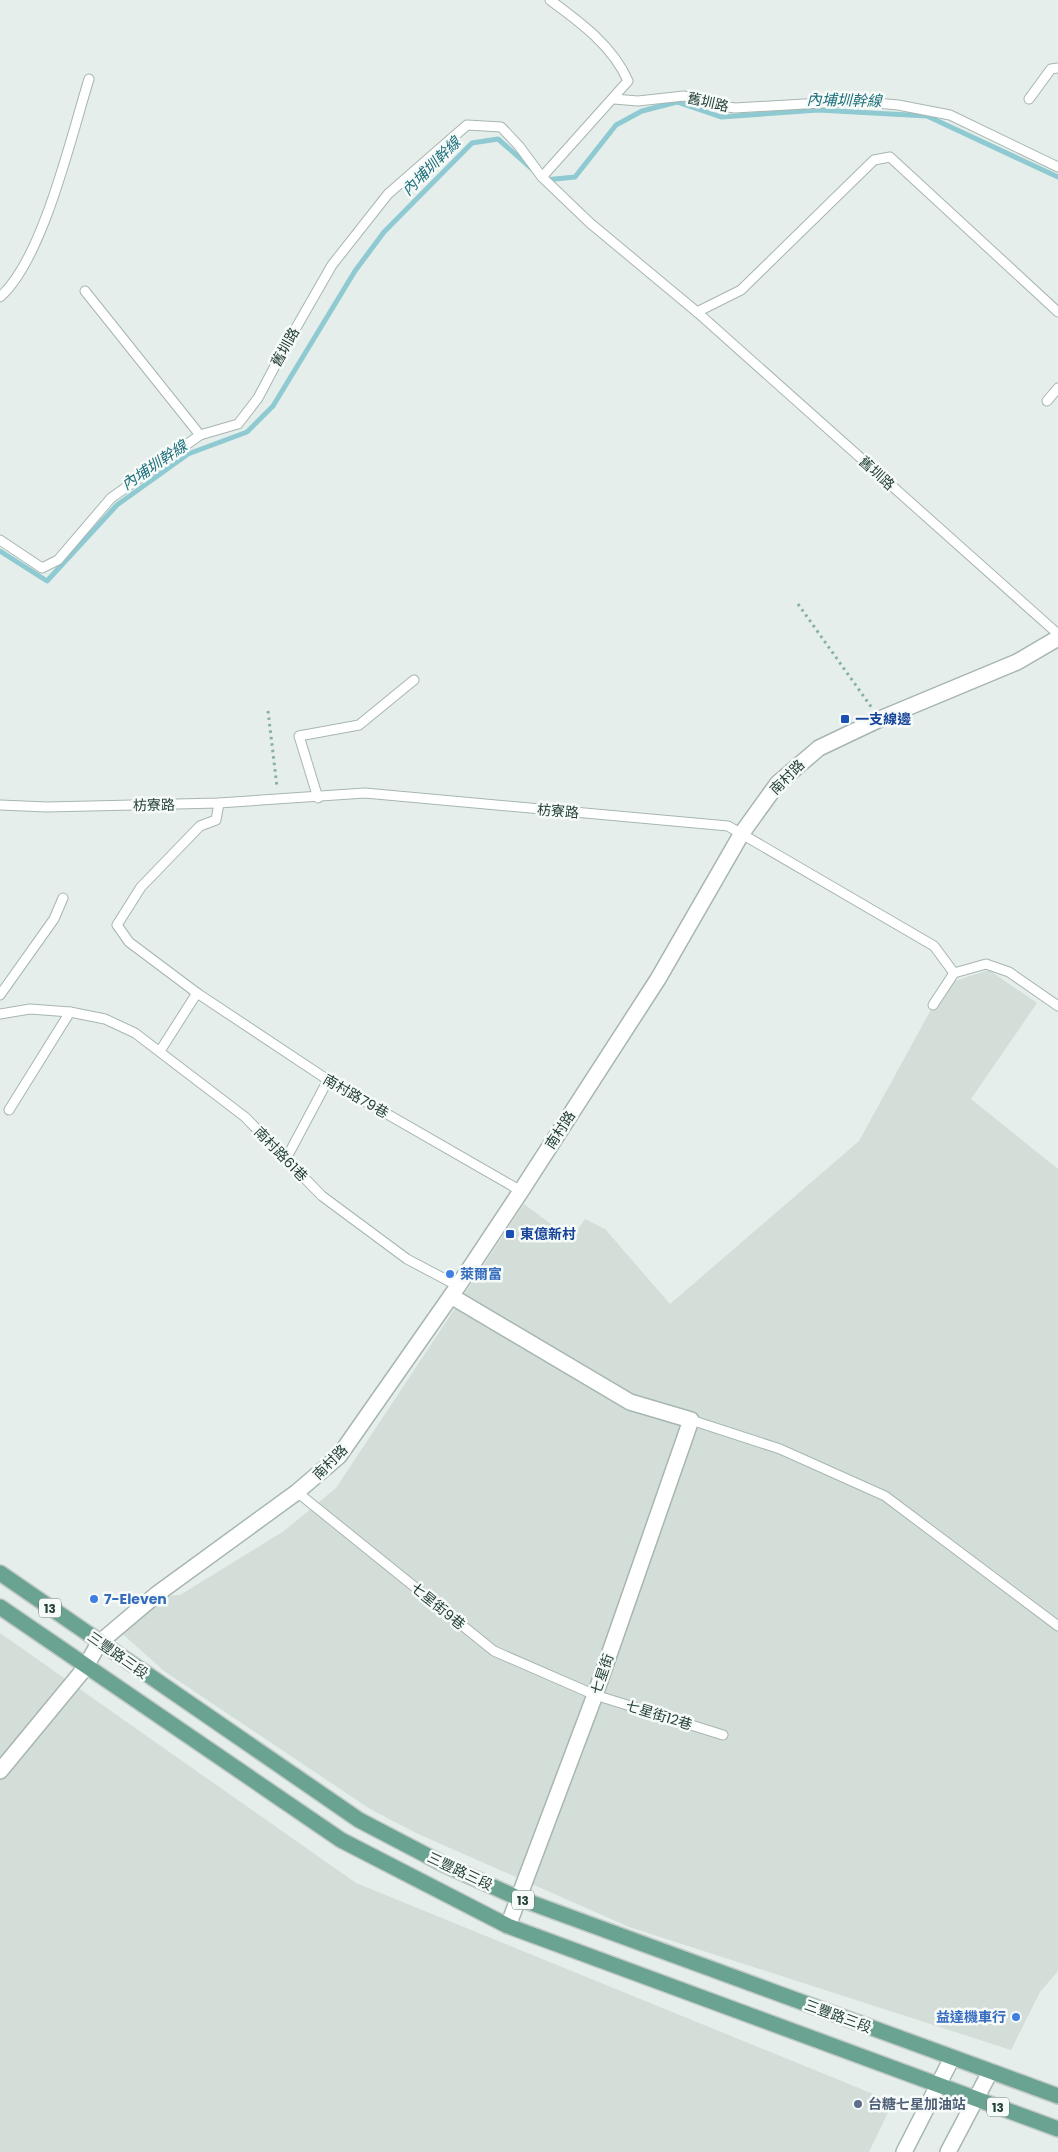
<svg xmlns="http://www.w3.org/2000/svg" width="1058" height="2152" font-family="Poppins,'Noto Sans TC',sans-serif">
<rect width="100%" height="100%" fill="#e5eeea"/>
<g fill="#d4ded9">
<polygon points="989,970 1037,1003 971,1099 1058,1169 1058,1971 1040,1992 1011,2050 629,1927 416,1833 370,1809 164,1671 117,1629 146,1597 180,1595 284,1531 336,1488 524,1204 571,1239 585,1219 605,1229 670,1304 859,1141 945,984"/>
<polygon points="0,1633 356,1883 893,2102 869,2152 0,2152"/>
</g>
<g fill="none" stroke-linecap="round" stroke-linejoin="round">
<g stroke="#8fcad2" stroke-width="5">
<polyline points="545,180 575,177 616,125 642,111 677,102 721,117 818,110 927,116 1058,177"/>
<polyline points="0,551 47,581 117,505 188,454 247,432 273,406 355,271 384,232 472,143 498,139 531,168"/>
</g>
<defs>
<g id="service">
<polyline points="614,99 638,101 684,96 715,105 735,108 855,101 898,105 950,115 1058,167"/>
<polyline points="1029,99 1051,69 1058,68"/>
<path d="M542,177L628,81C613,46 580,22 550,0"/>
<polyline points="85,291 200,435"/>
<path d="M0,297C43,259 71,137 89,79"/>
<polyline points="697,312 741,290 874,160 890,157 1058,312"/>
<polyline points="1047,401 1058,388"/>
<polyline points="0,540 42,568 58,560 111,498 200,435 238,424 258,398 285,347 332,265 388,194 467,125 501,127 519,146 542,177 590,223 697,312 1058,634"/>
<polyline points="318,798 299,736 359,725 414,680"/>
<polyline points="0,805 47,807 219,803 365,793 728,826 934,946 954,973 986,964 1009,972 1058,1006"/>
<polyline points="197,993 328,1080 521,1191"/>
<polyline points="0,995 54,919 63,898"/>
<polyline points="933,1005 954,973"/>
<polyline points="0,1014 30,1009 70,1012 105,1019 135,1033 245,1117 322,1196 407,1259 458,1286"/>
<polyline points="160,1051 197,993 129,942 117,925 141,887 200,826 216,820 219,803"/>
<polyline points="9,1110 70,1012"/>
<polyline points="286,1159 328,1080"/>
<polyline points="691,1420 780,1449 885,1496 1058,1626"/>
<polyline points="297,1492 494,1651 595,1695 723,1735"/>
</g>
<g id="minor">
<polyline points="451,1296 630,1402 691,1420 595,1695 508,1926"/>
<polyline points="0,1771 85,1668"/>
</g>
<g id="tertiary">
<polyline points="85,1668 99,1643 157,1594 297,1492 339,1456 458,1286 521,1191 658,979 742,833 778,783 819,748 880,719 1017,662 1058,638"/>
<polyline points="904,2152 952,2058"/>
<polyline points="948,2152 990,2072"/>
</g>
<g id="primary">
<polyline points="0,1573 359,1820 445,1865 518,1898 1058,2096"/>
<polyline points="0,1607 341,1840 508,1926 1058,2129"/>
</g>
</defs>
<use href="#service" stroke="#a7b6b1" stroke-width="11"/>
<use href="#minor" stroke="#a7b6b1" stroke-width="18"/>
<use href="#tertiary" stroke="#a7b6b1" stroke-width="18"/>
<use href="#primary" stroke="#c2cac7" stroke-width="18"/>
<g stroke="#86b1a2" stroke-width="3" stroke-dasharray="2.5 4" stroke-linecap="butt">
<polyline points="798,604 872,708"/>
<polyline points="268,711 277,787"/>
</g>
<use href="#service" stroke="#fff" stroke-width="9"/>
<use href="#minor" stroke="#fff" stroke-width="15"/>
<use href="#tertiary" stroke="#fff" stroke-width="15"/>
<use href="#primary" stroke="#6ba392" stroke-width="15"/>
</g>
<g fill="#1a4fb4" stroke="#f6faf8" stroke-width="2">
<rect x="840" y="714" width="10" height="10" rx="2.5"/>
<rect x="505" y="1229" width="10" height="10" rx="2.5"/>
</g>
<g fill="#3f7fe0" stroke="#f6faf8" stroke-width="2">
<circle cx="450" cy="1274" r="5"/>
<circle cx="94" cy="1599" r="5"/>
<circle cx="1016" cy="2017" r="5"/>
</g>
<circle fill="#5c6f8a" stroke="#f6faf8" stroke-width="2" cx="858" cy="2104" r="5"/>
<g text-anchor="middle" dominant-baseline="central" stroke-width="5" stroke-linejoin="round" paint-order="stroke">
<g fill="#f6faf8" stroke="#637872" stroke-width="1">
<rect x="39" y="1598.5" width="22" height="19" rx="4"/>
<rect x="512" y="1890.5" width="22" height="19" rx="4"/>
<rect x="987" y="2097.5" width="22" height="19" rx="4"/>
</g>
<g font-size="12" font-weight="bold" fill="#244038">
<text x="50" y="1608">13</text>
<text x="523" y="1900">13</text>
<text x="998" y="2107">13</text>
</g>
<g font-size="14" fill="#244038" stroke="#f6faf8">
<text transform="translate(708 102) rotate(13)">舊圳路</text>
<text transform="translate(285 347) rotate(-61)">舊圳路</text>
<text transform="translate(877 473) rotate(42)">舊圳路</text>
<text transform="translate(787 777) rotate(-45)">南村路</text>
<text transform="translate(154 805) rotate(-1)">枋寮路</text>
<text transform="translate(558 811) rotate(5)">枋寮路</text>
<text transform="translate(356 1096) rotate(30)">南村路79巷</text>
<text transform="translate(560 1130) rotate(-57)">南村路</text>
<text transform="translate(281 1154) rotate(46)">南村路61巷</text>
<text transform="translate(330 1462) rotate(-45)">南村路</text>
<text transform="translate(438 1606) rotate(39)">七星街9巷</text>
<text transform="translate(118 1655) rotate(35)">三豐路三段</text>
<text transform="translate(602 1674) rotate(-71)">七星街</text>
<text transform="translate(659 1715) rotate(17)">七星街12巷</text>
<text transform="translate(460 1871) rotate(25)">三豐路三段</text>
<text transform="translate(838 2016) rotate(20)">三豐路三段</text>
</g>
<g font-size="14" font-weight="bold" fill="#164399" stroke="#f6faf8" text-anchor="start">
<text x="855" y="719">一支線邊</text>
<text x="520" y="1234">東億新村</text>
</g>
<g font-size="14" font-weight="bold" fill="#366cbe" stroke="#f6faf8" text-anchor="start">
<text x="460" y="1274">萊爾富</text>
<text x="104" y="1599">7-Eleven</text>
<text x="1006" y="2017" text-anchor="end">益達機車行</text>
</g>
<g font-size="14" font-weight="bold" fill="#4e5e75" stroke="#f6faf8" text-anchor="start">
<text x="868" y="2104">台糖七星加油站</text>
</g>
<g font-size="15" font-style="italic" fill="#1f717c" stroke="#f6faf8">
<text transform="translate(844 100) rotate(1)">內埔圳幹線</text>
<text transform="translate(431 166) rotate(-45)">內埔圳幹線</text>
<text transform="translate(154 465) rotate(-34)">內埔圳幹線</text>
</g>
</g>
</svg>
